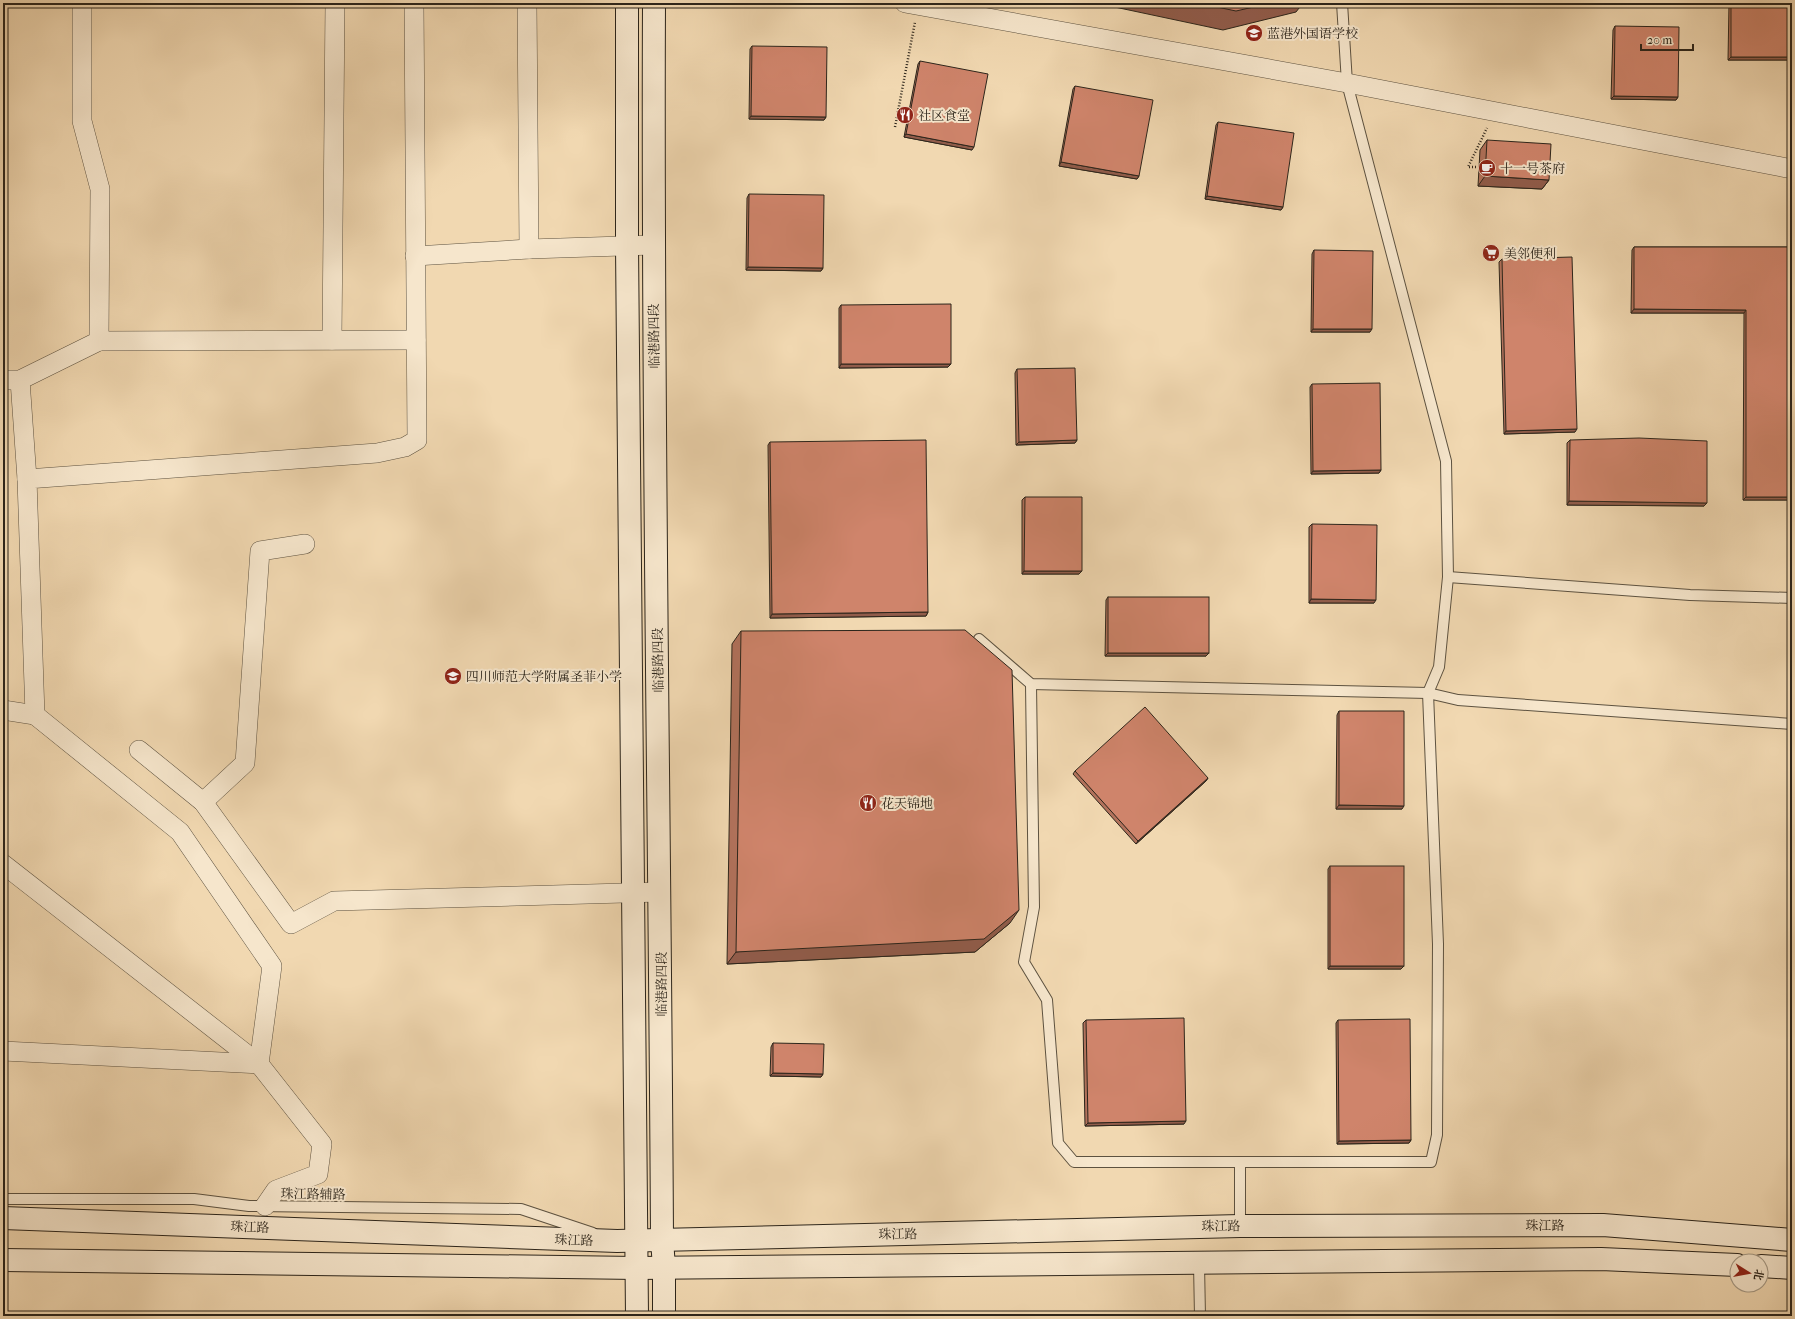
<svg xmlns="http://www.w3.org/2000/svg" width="1795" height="1319" font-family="'IM FELL French Canon','Noto Serif SC',serif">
<rect width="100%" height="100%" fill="#f1d8b1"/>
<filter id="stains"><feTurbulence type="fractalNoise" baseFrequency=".005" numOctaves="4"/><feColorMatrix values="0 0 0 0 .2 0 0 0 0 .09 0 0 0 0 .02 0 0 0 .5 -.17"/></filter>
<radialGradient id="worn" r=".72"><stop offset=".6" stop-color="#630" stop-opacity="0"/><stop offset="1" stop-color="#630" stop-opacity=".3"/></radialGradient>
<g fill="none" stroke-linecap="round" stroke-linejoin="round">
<defs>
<g id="lane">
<polyline points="1448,577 1690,595 1792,598"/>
<polyline points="979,639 1031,684 1428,693 1439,667 1448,577 1446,461 1347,83 1342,3"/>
<polyline points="1031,684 1034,907 1024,962 1047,1000 1058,1143 1074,1162 1431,1162 1437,1135 1438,944 1428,693 1458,700 1792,724"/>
<polyline points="3,1199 194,1199 249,1206 521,1209 593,1233"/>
<polyline points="1240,1226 1240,1162"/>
<polyline points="1199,1264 1200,1316"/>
</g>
<g id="street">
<polyline points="527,3 529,249 653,245"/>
<polyline points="905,3 1347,83 1792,169"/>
<polyline points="415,256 529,249"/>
<polyline points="332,340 335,3"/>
<polyline points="99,341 416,340"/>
<polyline points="3,380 20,380 99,341 100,189 82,121 82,3"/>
<polyline points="20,380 27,479"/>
<polyline points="3,710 35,715"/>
<polyline points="139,750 203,802 291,924 334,901 660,892"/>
<polyline points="203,802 245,763 260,551 305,544"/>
<polyline points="3,864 259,1064"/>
<polyline points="3,1051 259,1064"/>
<polyline points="265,1206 276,1190 318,1174 322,1144 259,1064 272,966 180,832 35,715 27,479 377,453 405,447 417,440 414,3"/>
</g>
<g id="secondary">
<polyline points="627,3 627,246 637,1316"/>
<path d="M654,3C652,415 660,827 662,1240L664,1267V1316"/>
<polyline points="3,1218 617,1241 1240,1226 1603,1225 1792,1240"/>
<polyline points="3,1260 637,1268 1601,1259 1737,1265"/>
<polyline points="1761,1266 1792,1268"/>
</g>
</defs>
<use href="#lane" stroke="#5d5240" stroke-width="12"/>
<use href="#street" stroke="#5d5240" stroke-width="20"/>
<use href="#secondary" stroke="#2c251b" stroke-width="24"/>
<g stroke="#2c251b" stroke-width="2.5" stroke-dasharray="1 2" stroke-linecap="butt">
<polyline points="895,127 915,22"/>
<polyline points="1479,167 1468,167 1487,128"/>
</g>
<use href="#lane" stroke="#f6e6cc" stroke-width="10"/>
<use href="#street" stroke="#f6e6cc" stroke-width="19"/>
<use href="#secondary" stroke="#f6e6cc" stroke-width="22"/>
</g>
<g fill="#b2725c" stroke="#2c251b">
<polygon points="1729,3 1792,3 1792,60 1728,60"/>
<polygon points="1615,26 1678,97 1676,100 1611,99 1613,30"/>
<polygon points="752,46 826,117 824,120 749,119 750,49"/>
<polygon points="920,61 972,150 904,137 918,64"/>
<polygon points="1075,86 1139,176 1137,179 1059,166 1073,89"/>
<polygon points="1218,122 1283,207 1281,210 1205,199 1216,125"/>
<polygon points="1487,140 1549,180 1542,189 1478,186 1480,150"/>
<polygon points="749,194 823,268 821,271 746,270 747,198"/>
<polygon points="1634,247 1792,247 1792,500 1743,500 1744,313 1631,313 1632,250"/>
<polygon points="1314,250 1370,332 1311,332 1312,254"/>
<polygon points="1502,259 1575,432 1504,434 1499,262"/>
<polygon points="841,305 948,367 839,368 839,308"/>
<polygon points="1017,369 1077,440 1075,443 1016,445 1015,373"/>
<polygon points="1312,384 1381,470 1379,473 1311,474 1310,387"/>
<polygon points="1570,440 1704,506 1567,505 1567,443"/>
<polygon points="770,442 928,612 926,616 770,618 768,445"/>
<polygon points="1025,497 1079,574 1022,574 1022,500"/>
<polygon points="1312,524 1374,603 1309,603 1309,527"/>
<polygon points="1108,597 1206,656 1105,656 1106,600"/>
<polygon points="741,631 1010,923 975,952 727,964 732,644"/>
<polygon points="1339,711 1402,809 1336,809 1337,715"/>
<polygon points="1075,771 1208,778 1206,781 1136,844 1073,774"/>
<polygon points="1330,866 1401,969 1328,969 1328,869"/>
<polygon points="1086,1020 1184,1124 1085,1126 1083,1023"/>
<polygon points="1338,1020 1411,1140 1409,1143 1337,1144 1336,1023"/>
<polygon points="773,1043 823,1074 821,1077 770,1076 771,1047"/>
</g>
<g fill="#915c4b" stroke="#2c251b">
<polygon points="1111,3 1303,3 1296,12 1223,30 1110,6"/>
<polygon points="1731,57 1792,57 1792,60 1728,60"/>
<polygon points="1614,96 1678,97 1676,100 1611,99"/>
<polygon points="751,116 826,117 824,120 749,119"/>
<polygon points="906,134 974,147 972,150 904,137"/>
<polygon points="1061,162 1139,176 1137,179 1059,166"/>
<polygon points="1485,176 1549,180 1542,189 1478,186"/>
<polygon points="1207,196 1283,207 1281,210 1205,199"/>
<polygon points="748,267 823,268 821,271 746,270"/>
<polygon points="1634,309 1746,310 1744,313 1631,313"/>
<polygon points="1313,329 1372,329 1370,332 1311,332"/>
<polygon points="841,364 951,364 948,367 839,368"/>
<polygon points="1577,429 1575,432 1504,434 1506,431"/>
<polygon points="1077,440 1075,443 1016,445 1019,442"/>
<polygon points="1381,470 1379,473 1311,474 1313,471"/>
<polygon points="1746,497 1792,497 1792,500 1743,500"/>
<polygon points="1569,501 1707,503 1704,506 1567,505"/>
<polygon points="1024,571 1082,571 1079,574 1022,574"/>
<polygon points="1311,599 1376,600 1374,603 1309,603"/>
<polygon points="928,612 926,616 770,618 772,614"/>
<polygon points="1108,653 1209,653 1206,656 1105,656"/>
<polygon points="1208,778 1206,781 1136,844 1138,841"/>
<polygon points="1339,805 1404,806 1402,809 1336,809"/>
<polygon points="1019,910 1010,923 975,952 727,964 736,952"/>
<polygon points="1330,966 1404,966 1401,969 1328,969"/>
<polygon points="773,1073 823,1074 821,1077 770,1076"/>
<polygon points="1186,1121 1184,1124 1085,1126 1088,1123"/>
<polygon points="1411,1140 1409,1143 1337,1144 1339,1141"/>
</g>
<g fill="#cf846b" stroke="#2c251b">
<polygon points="1198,3 1271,3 1236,11"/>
<rect x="1731" y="3" width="61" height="54"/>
<polygon points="1615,26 1679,27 1678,97 1614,96"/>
<polygon points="752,46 827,47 826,117 751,116"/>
<polygon points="920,61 988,74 974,147 906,134"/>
<polygon points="1075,86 1153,100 1139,176 1061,162"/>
<polygon points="1218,122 1294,133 1283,207 1207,196"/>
<polygon points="1487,140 1551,144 1549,180 1485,176"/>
<polygon points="749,194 824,195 823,268 748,267"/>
<polygon points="1634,247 1792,247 1792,497 1746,497 1746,310 1634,309"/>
<polygon points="1314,250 1373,251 1372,329 1313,329"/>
<polygon points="1572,257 1577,429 1506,431 1502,259"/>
<polygon points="951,304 951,364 841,364 841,305"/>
<polygon points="1075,368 1077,440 1019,442 1017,369"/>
<polygon points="1380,383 1381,470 1313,471 1312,384"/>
<polygon points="1639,438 1707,441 1707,503 1569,501 1570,440"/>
<polygon points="926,440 928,612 772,614 770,442"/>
<polygon points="1025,497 1082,497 1082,571 1024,571"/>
<polygon points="1312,524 1377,525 1376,600 1311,599"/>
<rect x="1108" y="597" width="101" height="56"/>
<polygon points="965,630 1012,670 1019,910 984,939 736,952 741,631"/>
<polygon points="1145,707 1208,778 1138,841 1075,771"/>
<polygon points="1339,711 1404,711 1404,806 1339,805"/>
<rect x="1330" y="866" width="74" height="100"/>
<polygon points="1184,1018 1186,1121 1088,1123 1086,1020"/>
<polygon points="1410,1019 1411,1140 1339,1141 1338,1020"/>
<polygon points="773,1043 824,1044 823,1074 773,1073"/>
</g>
<defs>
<symbol id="school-disc" viewBox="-11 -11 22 22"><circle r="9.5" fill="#8f2418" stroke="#f6e6cc"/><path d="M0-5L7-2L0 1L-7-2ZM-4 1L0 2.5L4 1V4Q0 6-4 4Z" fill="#fff"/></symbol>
<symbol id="restaurant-disc" viewBox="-11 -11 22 22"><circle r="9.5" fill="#8f2418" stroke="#f6e6cc"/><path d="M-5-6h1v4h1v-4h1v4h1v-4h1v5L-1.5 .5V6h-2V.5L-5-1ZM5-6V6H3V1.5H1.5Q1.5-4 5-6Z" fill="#fff"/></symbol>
<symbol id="cafe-disc" viewBox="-11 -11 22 22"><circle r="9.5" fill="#8f2418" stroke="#f6e6cc"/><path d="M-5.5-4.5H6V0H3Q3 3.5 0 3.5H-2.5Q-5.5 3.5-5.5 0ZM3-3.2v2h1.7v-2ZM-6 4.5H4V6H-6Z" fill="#fff"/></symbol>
<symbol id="supermarket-disc" viewBox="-11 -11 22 22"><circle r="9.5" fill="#8f2418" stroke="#f6e6cc"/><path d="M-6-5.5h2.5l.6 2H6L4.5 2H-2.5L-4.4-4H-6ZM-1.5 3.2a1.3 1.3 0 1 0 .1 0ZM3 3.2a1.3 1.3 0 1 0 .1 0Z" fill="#fff"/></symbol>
</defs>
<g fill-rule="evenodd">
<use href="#school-disc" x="1244" y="23" width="20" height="20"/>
<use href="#restaurant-disc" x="895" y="105" width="20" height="20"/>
<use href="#cafe-disc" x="1477" y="158" width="20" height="20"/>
<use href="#supermarket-disc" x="1481" y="243" width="20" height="20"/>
<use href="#school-disc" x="443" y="666" width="20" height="20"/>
<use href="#restaurant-disc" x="858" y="793" width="20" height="20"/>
</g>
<g text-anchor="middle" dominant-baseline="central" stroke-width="4" stroke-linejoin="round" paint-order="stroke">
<g font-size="13" fill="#2c251b" stroke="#f6e6cc" text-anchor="start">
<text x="1267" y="33">蓝港外国语学校</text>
<text x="918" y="115">社区食堂</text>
<text x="1500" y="168">十一号茶府</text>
<text x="1504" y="253">美邻便利</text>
<text x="466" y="676">四川师范大学附属圣菲小学</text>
<text x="881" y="803">花天锦地</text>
</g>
<g font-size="13" fill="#2c251b" stroke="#f6e6cc">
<text transform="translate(654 336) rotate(-91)">临港路四段</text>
<text transform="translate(658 660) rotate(-91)">临港路四段</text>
<text transform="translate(661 984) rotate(-90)">临港路四段</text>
<text transform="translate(313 1194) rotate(1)">珠江路辅路</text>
<text x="1545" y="1225">珠江路</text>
<text transform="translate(1221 1226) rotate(-1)">珠江路</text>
<text transform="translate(250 1227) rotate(2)">珠江路</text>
<text transform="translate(898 1234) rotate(-1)">珠江路</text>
<text transform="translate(574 1240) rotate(2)">珠江路</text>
</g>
</g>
<rect width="1795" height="1319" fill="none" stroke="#f1d8b1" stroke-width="16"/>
<rect x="4" y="4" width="1787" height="1311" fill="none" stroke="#2c251b" stroke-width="2"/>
<rect x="8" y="8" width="1779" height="1303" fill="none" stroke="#2c251b"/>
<g transform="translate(1749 1273) rotate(101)"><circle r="19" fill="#f6e6cc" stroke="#a59985"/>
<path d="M0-3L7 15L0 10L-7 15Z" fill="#8f2418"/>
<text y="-6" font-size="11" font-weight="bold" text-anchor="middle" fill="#2c251b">北</text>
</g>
<path d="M1641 44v6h52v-6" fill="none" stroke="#2c251b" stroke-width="2"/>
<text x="1647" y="44" font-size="12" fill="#2c251b" stroke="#f6e6cc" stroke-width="3" paint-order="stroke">20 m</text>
<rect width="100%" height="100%" filter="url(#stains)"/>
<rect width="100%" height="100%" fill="url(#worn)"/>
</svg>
